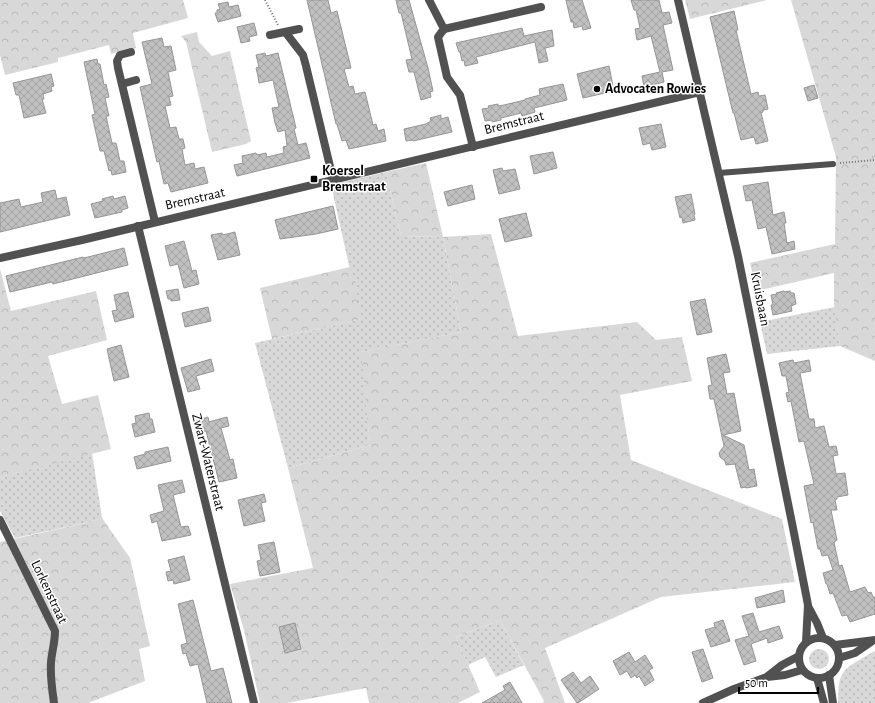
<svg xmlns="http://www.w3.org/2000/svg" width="875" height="703" font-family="'Alegreya Sans',sans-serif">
<defs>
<pattern id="grass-dots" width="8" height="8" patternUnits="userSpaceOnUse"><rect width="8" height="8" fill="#d8d8d8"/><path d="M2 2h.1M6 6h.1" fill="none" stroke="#b8b8b8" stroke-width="1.8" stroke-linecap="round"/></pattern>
<pattern id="forest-crowns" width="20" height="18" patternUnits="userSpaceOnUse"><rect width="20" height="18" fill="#d8d8d8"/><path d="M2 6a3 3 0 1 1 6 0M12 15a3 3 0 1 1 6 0" fill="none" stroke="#b8b8b8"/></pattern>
<pattern id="building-cross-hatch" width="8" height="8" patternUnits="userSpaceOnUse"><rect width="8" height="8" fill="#c0c0c0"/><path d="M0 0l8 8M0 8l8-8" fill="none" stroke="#a3a3a3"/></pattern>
</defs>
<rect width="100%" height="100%" fill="#fff"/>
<g fill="url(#grass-dots)">
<polygon points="386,172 401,236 443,237 461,332 362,352 370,445 288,468 255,343 361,319 331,185"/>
<polygon points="835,307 840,346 767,354 760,322"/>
<polygon points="92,453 102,518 90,522 15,538 0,511 0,477"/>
<polygon points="500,620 524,665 496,677 485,657 468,665 456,637"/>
<circle cx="819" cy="659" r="10"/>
<path d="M875,651V703H838C839,677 838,672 861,659C866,656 870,653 875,651Z"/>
</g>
<g fill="url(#forest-crowns)">
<polygon points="0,0 183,0 188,18 133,33 136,48 132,49 111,54 109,45 58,58 58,62 5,75 0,55"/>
<polygon points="685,0 767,0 690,19"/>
<polygon points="791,0 875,0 875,361 840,346 834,304 834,273 757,291 750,263 835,244 836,157"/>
<polygon points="197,32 199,42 212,56 230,51 251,141 246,144 212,152 186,42 181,36"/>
<polygon points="426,163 443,237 491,234 518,336 637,322 656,340 682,337 692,381 620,395 631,460 782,519 795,582 661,597 545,648 565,703 542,703 544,701 500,620 456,637 480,692 458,703 369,703 366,688 287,703 260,703 244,630 230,584 313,568 288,468 370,445 361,352 461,332 443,237 401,236 386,172"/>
<polygon points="350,267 362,319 272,339 260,288"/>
<polygon points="0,269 11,311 96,291 107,340 48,356 62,404 98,395 111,449 0,477"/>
<polygon points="102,518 130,558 150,646 139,649 145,681 88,703 0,703 0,542 90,522"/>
</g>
<g fill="url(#building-cross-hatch)" stroke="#959595">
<polygon points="307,0 328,0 331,13 337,11 351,68 344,69 349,87 353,86 355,94 365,92 373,125 376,124 378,131 384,129 386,141 349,149 346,140 342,141 337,124 336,124"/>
<polygon points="396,0 409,0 428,68 433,91 430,92 431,97 421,100 414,72 409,72 406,60 412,59 401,13 399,13"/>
<polygon points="566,0 582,0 591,28 583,30 582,26 574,28 573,22 571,22"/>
<polygon points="631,0 659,0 662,13 669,12 672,23 663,25 673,70 662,72 664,82 644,87 642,76 660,72 651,36 637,40 635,29 640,28 636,10 634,10"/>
<polygon points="228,2 229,7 238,5 241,16 218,22 215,13 217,13 217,10 220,9 218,4"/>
<polygon points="734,11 738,30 736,30 751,94 758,92 759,96 765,95 768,109 763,110 763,112 761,113 768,141 756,144 754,137 741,140 734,113 733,113 710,17"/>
<polygon points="254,23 257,35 249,37 250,41 241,43 237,27"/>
<polygon points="522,28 524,36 552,30 554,46 545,48 548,61 539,63 535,42 476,57 478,63 465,66 464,60 462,61 460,52 459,52 456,43"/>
<polygon points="162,38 164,47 171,46 176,70 168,72 173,96 169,97 171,105 165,106 170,128 176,127 179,139 183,139 185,148 182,149 185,165 194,163 195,169 204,167 208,183 171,192 168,183 164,184 159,161 157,162 140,87 152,84 142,42"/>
<polygon points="265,53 266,56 278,53 296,128 294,129 298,145 306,143 310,158 237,176 234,165 243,163 242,156 256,153 257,155 266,153 267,157 284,153 283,147 287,146 285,130 278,132 275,123 272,108 279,107 273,80 259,83 258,76 256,68 259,67 256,55"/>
<polygon points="97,59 98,64 100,64 104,85 106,84 109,97 105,98 109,116 106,116 112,143 116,143 120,161 124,161 126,172 112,175 111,170 109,171 104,151 100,151 92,115 95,114 84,62"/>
<polygon points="609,66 614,91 583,98 577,74"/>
<polygon points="51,74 54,86 51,87 52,91 43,94 44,99 42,99 46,113 24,118 19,95 16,95 13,83"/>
<polygon points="563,84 567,100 534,108 535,112 522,116 521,113 501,118 501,120 492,122 492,120 485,121 482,109 489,108 488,106 498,104 498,106 504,105 525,100 525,99 540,95 539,89"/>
<polygon points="814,85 818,98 808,101 804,88"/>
<polygon points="441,115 441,119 448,117 452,132 413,141 413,140 406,141 404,129 426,124 431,121 430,118"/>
<polygon points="661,124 666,147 652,150 650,143 643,145 639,128"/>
<polygon points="553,152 557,168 534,174 530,156"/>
<polygon points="502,168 503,171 515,169 520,189 499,194 493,170"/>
<polygon points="768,182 773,215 784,212 786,223 784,223 787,243 794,241 795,249 772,254 766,227 758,229 752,200 746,201 743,186"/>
<polygon points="472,185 475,199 448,206 444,192"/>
<polygon points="55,190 57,199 66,197 70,215 0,232 0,203 19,199 21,207 43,202 41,193"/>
<polygon points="691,194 695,214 694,215 695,220 683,223 682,217 680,218 675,197"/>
<polygon points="113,196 114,199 125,196 128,208 122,210 122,212 95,218 91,204 103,201 102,199"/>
<polygon points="333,206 338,229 316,234 280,239 275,220"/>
<polygon points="526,213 532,236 505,242 499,219"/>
<polygon points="235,232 240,255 218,260 211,235 222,233 223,235"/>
<polygon points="184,241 192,271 196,270 199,284 184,288 178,264 170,266 165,246"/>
<polygon points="124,248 128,265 53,284 52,282 10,292 6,276 83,257 84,258"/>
<polygon points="178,289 180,300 171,301 171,299 168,299 166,291"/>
<polygon points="784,291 784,292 790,291 791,293 794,293 796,304 791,306 792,311 773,315 771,305 773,305 771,295 777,294 776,293"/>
<polygon points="128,292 134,317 115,322 112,311 117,310 114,295"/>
<polygon points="705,299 712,332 697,335 690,302"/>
<polygon points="208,307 211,321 185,327 182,313"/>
<polygon points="121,345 129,377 114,381 107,349"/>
<polygon points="726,354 730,372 723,373 727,394 734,393 741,431 723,435 744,445 749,470 754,469 757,486 746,488 746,487 741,488 735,464 726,465 725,461 720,457 719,453 724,446 714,399 710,399 708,386 712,385 707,358"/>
<polygon points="211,359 214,371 196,376 200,389 188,392 181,368"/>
<polygon points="793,360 794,363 809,360 811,371 800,373 809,419 814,419 815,428 824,426 829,447 836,446 838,455 833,456 836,474 845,473 848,495 837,497 837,499 835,500 837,510 831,510 837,540 834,542 839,566 842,565 843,568 850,592 865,587 868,593 871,592 873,597 875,597 875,614 850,622 847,615 842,616 833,593 830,594 827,584 826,584 823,573 833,570 828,555 822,556 820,549 818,549 813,522 811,523 804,486 814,484 804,441 799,442 791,401 788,402 786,393 789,392 786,376 782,376 779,363"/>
<polygon points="149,413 150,419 152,419 155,432 135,437 132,424 136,423 135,416"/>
<polygon points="208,417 209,422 227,417 229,426 221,428 230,460 233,459 237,478 219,482 206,431 198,434 195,421"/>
<polygon points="168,447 171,461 137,469 134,457 145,454 145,452"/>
<polygon points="182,480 185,492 173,495 181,527 188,526 191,535 162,541 157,521 152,523 150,515 164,511 158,485"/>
<polygon points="264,494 266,502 261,503 265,521 244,526 238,500"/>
<polygon points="274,542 280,572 260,576 257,561 261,560 258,545"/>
<polygon points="184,556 190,580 174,584 173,580 168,581 166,572 171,571 168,560"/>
<polygon points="783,590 785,602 757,608 755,598"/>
<polygon points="193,600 211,671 223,668 232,703 207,703 198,664 190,666 186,653 183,654 181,645 187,643 178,604"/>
<polygon points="753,613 759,632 779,626 783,638 768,643 767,638 751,644 756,661 744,665 735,640 749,636 742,616"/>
<polygon points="723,620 730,641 711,647 705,630 715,627 714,623"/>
<polygon points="295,623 301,649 285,653 279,627"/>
<polygon points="703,649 713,678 702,682 692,652"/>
<polygon points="629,652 635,662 645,655 653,668 649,670 654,680 645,686 639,676 637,678 635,675 631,678 627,671 620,675 613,661"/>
<polygon points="573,672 581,683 590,676 599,689 578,703 577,703 561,680"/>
<polygon points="510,682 522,703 482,703 505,690 503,686"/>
</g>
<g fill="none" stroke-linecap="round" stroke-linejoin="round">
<g stroke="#737373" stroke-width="2" stroke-dasharray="1 2" stroke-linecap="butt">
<polyline points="265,0 278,25"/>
<polyline points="840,163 875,160"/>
</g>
<polyline stroke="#515151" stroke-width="6" points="719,173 833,164"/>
<g stroke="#515151" stroke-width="8">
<polyline points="429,0 444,29 438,37 447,77 460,95 473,147"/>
<polyline points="444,29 541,7"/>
<polyline points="286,33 303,55 306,66 333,179"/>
<polyline points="270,35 299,29"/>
<polyline points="131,52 120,55 117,61 118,68 155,222"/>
<polyline points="122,84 136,80"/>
<polyline points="138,226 254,703"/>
<polyline points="0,258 82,240 700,92"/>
<path d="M0,520L55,631C55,642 52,651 51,662C50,676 52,689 54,703"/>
</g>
<g stroke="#515151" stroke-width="8">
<polyline points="678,0 738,256 793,528 808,605 806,642"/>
<polyline points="808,606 817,623 823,638"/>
<circle cx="819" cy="658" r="20"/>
<polyline points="835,645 875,640"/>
<polyline points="839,658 855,653 871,642"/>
<polyline points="829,675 833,703"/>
<polyline points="768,676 782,665 799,656"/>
<polyline points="817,678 824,703"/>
<polyline points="703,703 734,689 767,677 785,675 802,670"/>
</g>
</g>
<g fill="#000" stroke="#fff" stroke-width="1.5">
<circle cx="597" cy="89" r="4"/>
<rect x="310" y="175" width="8" height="8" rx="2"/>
</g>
<g text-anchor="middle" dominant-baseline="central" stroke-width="3" stroke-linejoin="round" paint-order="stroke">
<g font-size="14" font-weight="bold" fill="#000" stroke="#fff" text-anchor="start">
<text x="605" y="89">Advocaten Rowies</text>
<text x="322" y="171">Koersel<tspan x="322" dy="16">Bremstraat</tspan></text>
</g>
<g font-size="14" fill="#000" stroke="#fff">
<text transform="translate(514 123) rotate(-14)">Bremstraat</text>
<text transform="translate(195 199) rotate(-13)">Bremstraat</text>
<text transform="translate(760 299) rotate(79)">Kruisbaan</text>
<text transform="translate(208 462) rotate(76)">Zwart-Waterstraat</text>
<text transform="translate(49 592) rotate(65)">Lorkenstraat</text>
</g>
</g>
<path d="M739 687v6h79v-6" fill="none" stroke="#000000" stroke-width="2"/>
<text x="745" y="687" font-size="12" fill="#000000" stroke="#ffffff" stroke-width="3" paint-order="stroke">50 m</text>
</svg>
